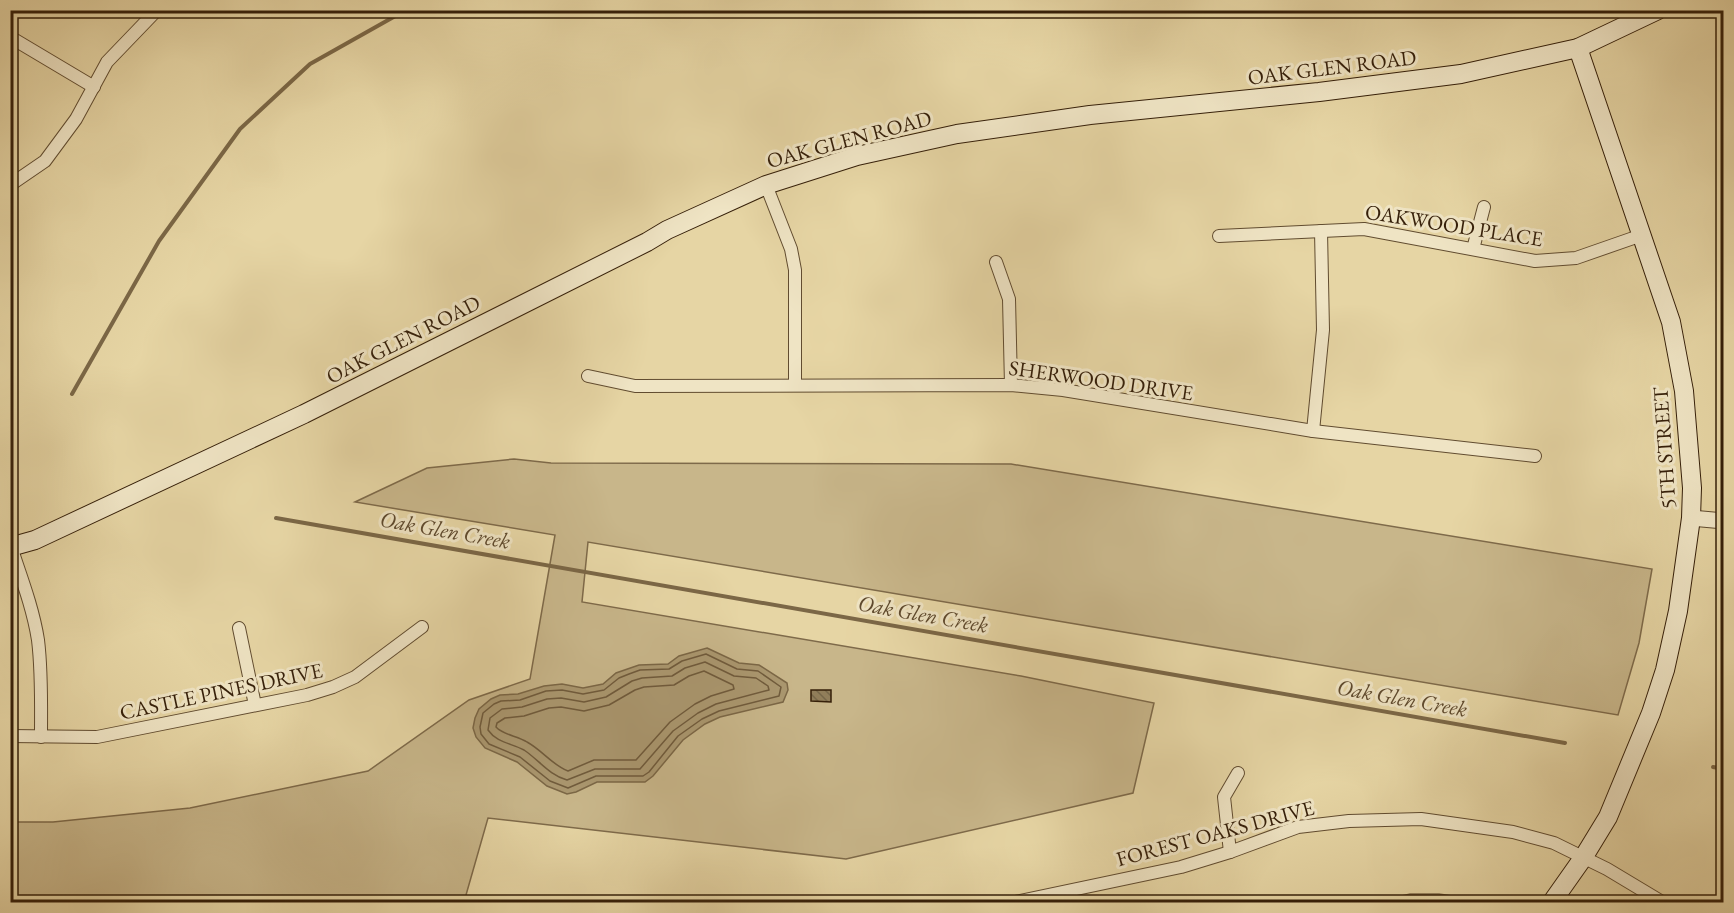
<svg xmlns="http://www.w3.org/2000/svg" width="1734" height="913" font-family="'EB Garamond',serif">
<defs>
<pattern id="building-back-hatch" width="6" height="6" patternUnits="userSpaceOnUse" patternTransform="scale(1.5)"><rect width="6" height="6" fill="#917e5a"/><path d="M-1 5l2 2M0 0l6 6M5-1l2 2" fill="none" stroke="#776749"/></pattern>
</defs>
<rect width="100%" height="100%" fill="#e6d5a4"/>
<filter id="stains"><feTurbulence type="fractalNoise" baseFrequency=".00333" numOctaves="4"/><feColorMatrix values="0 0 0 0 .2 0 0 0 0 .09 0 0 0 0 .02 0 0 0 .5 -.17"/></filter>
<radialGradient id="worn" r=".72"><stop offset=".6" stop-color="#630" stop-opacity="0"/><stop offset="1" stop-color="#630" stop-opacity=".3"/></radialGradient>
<g fill="#c8b68a" stroke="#7e6a4a" stroke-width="1.5">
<polygon points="514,459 551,463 1011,464 1652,569 1639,643 1618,715 588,542 582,602 1021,676 1154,703 1133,793 846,859 488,818 464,902 11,902 11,822 53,822 190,808 368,771 469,700 530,679 555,535 355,502 427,468"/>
<polygon points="1410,894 1439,894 1492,902 1377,902"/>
</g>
<polygon fill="#aa976f" stroke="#7b6746" stroke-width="1.5" points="707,648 739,663 759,665 787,683 788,690 783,702 720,717 705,724 683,740 653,776 645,782 597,782 576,792 567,794 547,786 517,762 485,748 476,737 473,728 475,718 479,709 491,699 500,695 518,694 544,686 562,684 583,688 603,684 616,673 639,665 668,664 679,656"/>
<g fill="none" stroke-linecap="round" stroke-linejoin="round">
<g stroke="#705b3c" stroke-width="1.5">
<polygon points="706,654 737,669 758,671 781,687 779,696 719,711 702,719 678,736 649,772 643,776 596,776 568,788 550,781 520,757 489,744 481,734 480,727 483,713 494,704 501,701 520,700 546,691 562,690 583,694 604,690 619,678 629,674 640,670 669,669 682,661"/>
<path d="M705,662L734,676L756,678L768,686L769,690L716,704L698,713L673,731L640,769H595L567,780C549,775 539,760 524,750C511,743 497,743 488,730L490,718L502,709L522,707L547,699L561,698L584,702L606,697L632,681L642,678L672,676L685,668Z"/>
<path d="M704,671L733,685L734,689L711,696L695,704L670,722L636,760H594L568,771C552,765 542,750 527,742C518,736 503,735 496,727L497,723L505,718L524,716L549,708L561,707L584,711L609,705L635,690L644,687L674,685L689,676Z"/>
</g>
<g stroke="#7b6746" stroke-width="4">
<polyline points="72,394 159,241 240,129 310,64 406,10"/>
<polyline points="276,518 1565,743"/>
<polyline points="1713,767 1724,769"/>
</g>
</g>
<polygon fill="url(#building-back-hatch)" stroke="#351f09" stroke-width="1.5" points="811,690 831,690 831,702 811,701"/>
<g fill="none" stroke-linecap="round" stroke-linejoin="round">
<defs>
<g id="minor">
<polyline points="10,37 94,87"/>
<polyline points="10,185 45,161 76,119 107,62 157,10"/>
<polyline points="766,185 791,249 795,270 795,385"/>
<polyline points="1219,236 1364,229 1535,261 1576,258 1642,235"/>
<polyline points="1473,249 1484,207"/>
<polyline points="996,262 1009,299 1011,385"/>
<polyline points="588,376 635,386 1011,385 1063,390 1313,431 1535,456"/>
<polyline points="1313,431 1323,330 1321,231"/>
<path d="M11,547C21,577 33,608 38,640C42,672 41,705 41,737"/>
<polyline points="239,628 255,705"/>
<polyline points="10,736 97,737 307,695 333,687 355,677 422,627"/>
<polyline points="1230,852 1224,797 1238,773"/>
<polyline points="1015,902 1181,867 1230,852 1298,827 1349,821 1421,819 1513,832 1554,843 1607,869 1662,902"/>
</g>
<polyline id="tertiary" points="1691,518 1724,521"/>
<g id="secondary">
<polyline points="10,547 35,540 304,414 647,242 667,230 766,185 857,156 957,134 1090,115 1319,92 1461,74 1578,48 1658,10"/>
<polyline points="1552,902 1583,858 1608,817 1651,713 1665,670 1678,611 1691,518 1692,488 1684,391 1671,322 1578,48"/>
</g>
</defs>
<use href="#minor" stroke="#614c30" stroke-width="14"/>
<use href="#tertiary" stroke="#614c30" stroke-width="17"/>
<use href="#secondary" stroke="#351f09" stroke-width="20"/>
<use href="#minor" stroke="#efe4c4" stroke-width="12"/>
<use href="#tertiary" stroke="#efe4c4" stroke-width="15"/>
<use href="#secondary" stroke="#efe4c4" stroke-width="18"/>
</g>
<g text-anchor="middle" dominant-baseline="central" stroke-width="6" stroke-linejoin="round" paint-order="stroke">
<g font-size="21" fill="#351f09" stroke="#efe4c4">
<text transform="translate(1332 67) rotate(-7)">OAK GLEN ROAD</text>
<text transform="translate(849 139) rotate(-15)">OAK GLEN ROAD</text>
<text transform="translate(1454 225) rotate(9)">OAKWOOD PLACE</text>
<text transform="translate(403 339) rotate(-27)">OAK GLEN ROAD</text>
<text transform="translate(1101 380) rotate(8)">SHERWOOD DRIVE</text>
<text transform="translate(1664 448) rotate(-94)">5TH STREET</text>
<text transform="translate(221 691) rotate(-12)">CASTLE PINES DRIVE</text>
<text transform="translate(1215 833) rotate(-15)">FOREST OAKS DRIVE</text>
</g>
<g font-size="22" font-style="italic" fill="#5e492d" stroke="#efe4c4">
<text transform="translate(445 530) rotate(10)">Oak Glen Creek</text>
<text transform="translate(923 614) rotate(10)">Oak Glen Creek</text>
<text transform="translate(1402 698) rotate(10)">Oak Glen Creek</text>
</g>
</g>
<rect width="1734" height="913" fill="none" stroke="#e6d5a4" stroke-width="36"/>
<rect x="12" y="12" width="1710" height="889" fill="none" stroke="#351f09" stroke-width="3"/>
<rect x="18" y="18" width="1698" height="877" fill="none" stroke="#351f09" stroke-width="1.5"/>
<rect width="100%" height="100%" filter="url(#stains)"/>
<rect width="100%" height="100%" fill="url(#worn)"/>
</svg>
